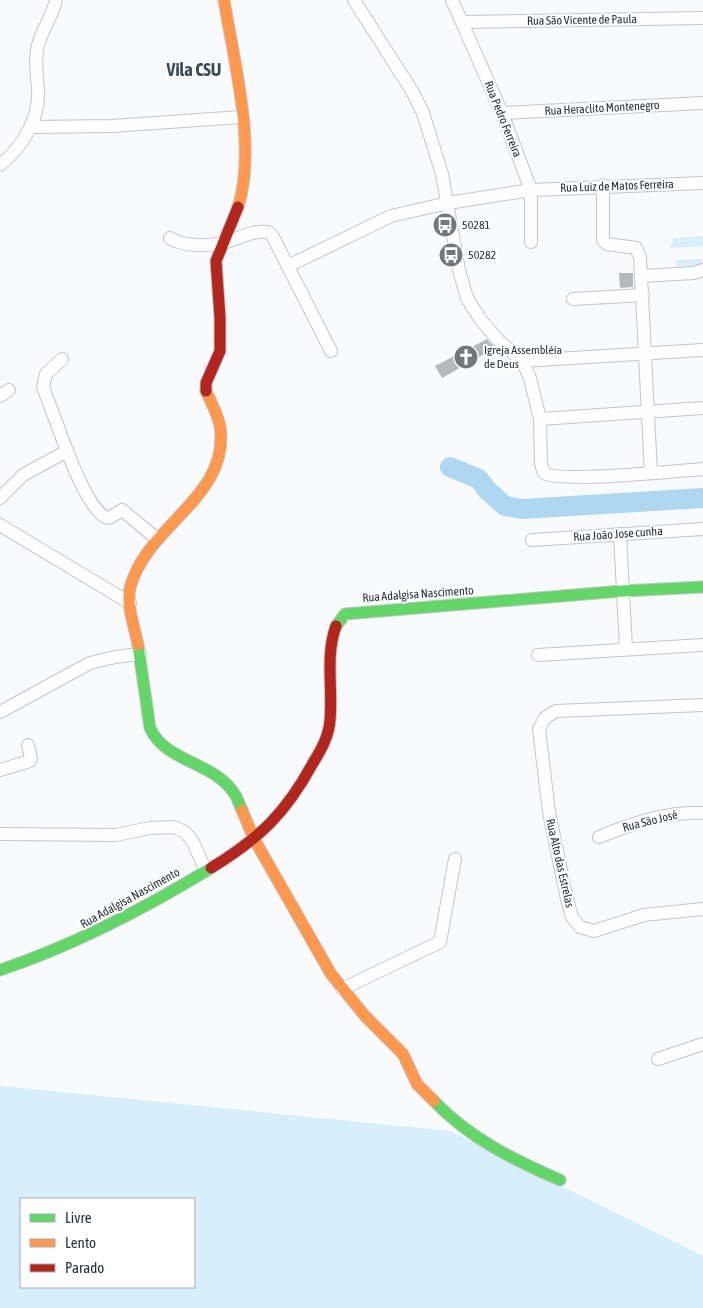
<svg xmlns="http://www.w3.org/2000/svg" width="703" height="1308" font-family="'Asap Condensed',sans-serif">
<rect width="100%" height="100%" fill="#f8fafc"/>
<g fill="#d7eefd" fill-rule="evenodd">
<polygon points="703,236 703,246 670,248 674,238"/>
<polygon points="702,259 699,271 677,272 676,260"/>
<path d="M0,1086L450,1131L703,1256V1308H0ZM21,1199H194V1287H21Z"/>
</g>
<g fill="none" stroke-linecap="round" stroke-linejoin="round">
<polyline stroke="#aed8f1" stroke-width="20" points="450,467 479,479 487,490 505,506 522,509 703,498"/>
</g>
<g fill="#b4b9bd">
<polygon points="619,273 633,273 633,287 620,288"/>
<polygon points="487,339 495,348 442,378 435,366"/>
</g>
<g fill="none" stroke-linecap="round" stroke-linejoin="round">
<defs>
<g id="street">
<path d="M354,0L412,91L423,113L442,174L459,270L467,298L480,319L499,341L522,361L530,378L540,419L541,464L544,473C559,483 678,471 703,469"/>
<polyline points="452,0 502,113 531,190 531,242"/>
<polyline points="462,22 703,18"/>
<polyline points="502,113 703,103"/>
<polyline points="31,127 112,126 241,117"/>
<path d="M0,165C23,147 40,118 38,89C37,76 35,64 37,50C40,32 52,18 56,0"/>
<polyline points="603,185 603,240 607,244 636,248 640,257 651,473"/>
<path d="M170,238C183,247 208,246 223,243C238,239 252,230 268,232L272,235L331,351"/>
<polyline points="288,266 391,216 448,203 531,190 703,183"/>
<polyline points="642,276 694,273 703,270"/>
<polyline points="573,299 643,295"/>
<polyline points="522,361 703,350"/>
<polyline points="0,396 9,390"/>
<polyline points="540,419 703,408"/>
<path d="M67,451C73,466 93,517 109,518L122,510L157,539"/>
<polyline points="0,498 23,475 67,451 43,387 46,374 62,359"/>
<polyline points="0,525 130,603"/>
<polyline points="620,534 626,649"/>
<polyline points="532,540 703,529"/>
<polyline points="538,655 703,645"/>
<polyline points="703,705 556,711 545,718 539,729 549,812 567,899 572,917 580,927 594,931 644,915 703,909"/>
<polyline points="0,712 90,663 115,657 140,654"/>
<polyline points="0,770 30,761 31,758 28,745"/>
<polyline points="0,834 116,835 150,828 174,827 185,832 193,842 206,871"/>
<path d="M599,837C631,824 667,811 703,813"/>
<polyline points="342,989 440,942 455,859"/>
<polyline points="658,1059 703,1044"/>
</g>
<g id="fast">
<polyline points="336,626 345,614 622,591 703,587"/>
<path d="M138,645L150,728C165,762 214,762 234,793C238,798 239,805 242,810"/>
<path d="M0,970C75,945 144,909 211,868"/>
<path d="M434,1101C469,1138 514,1160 560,1180"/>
</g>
<g id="slow">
<path d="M224,0C234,62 257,148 238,207"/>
<path d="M138,645C135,628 126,605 130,588C146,525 231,497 220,426C218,415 211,402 206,391"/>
<polyline points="242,810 254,839 331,974 365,1016 403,1054 417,1084 434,1101"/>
</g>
<g id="jam">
<polyline points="206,391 206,383 220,351 220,318 216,261 238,207"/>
<path d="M211,868C260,838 286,813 313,763C321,750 329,736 330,720C333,689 325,656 336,626"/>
</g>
</defs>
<use href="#street" stroke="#c2c6ca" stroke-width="14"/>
<use href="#fast" stroke="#c2c6ca" stroke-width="13"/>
<use href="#slow" stroke="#c2c6ca" stroke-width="13"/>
<use href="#jam" stroke="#c2c6ca" stroke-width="13"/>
<use href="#street" stroke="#fefeff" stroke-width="12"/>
<use href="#fast" stroke="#63d668" stroke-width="11"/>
<use href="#slow" stroke="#ff974d" stroke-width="11"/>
<use href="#jam" stroke="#b3261e" stroke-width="11"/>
</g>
<defs>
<symbol id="bus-disc" viewBox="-11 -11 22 22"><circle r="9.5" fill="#71777b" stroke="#fff"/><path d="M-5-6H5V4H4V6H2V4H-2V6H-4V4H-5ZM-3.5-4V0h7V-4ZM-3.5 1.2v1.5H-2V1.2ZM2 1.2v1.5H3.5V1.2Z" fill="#fff"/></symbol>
<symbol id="church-disc" viewBox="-11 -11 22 22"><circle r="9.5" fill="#71777b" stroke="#fff"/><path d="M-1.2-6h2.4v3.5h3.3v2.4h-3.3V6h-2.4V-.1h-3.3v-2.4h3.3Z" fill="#fff"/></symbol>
</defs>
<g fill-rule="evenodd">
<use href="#bus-disc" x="431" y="211" width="28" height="28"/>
<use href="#bus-disc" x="437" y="241" width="28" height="28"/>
<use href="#church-disc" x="452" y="343" width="28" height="28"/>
</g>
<g text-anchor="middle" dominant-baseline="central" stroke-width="4" stroke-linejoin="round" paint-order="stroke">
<g font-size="12" fill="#283136" stroke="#fff">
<text transform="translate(582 20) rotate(-1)">Rua São Vicente de Paula</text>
<text transform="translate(602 108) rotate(-3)">Rua Heraclito Montenegro</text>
<text transform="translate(503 119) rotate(68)">Rua Pedro Ferreira</text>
<text transform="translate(617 186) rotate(-2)">Rua Luiz de Matos Ferreira</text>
<text transform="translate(618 534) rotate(-4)">Rua João Jose cunha</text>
<text transform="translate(418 594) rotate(-4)">Rua Adalgisa Nascimento</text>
<text transform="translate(650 821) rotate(-14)">Rua São José</text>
<text transform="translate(560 863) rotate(77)">Rua Alto das Estrelas</text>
<text transform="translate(130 898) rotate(-29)">Rua Adalgisa Nascimento</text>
</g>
<g font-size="12" fill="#283136" stroke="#fff" text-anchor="start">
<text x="462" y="225">50281</text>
<text x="468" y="255">50282</text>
<text x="484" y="350">Igreja Assembléia<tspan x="484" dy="14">de Deus</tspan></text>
</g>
<g font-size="18" font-weight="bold" fill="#394c57" stroke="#fff">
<text x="194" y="69">Vila CSU</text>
</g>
</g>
<rect x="20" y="1198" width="175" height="90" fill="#ffffff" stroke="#a9adaf"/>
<rect x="30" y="1214" width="25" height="8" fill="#63d668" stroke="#a9adaf"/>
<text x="65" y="1223" font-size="15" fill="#283136">Livre</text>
<rect x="30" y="1239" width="25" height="8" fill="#ff974d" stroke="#a9adaf"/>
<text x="65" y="1248" font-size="15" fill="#283136">Lento</text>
<rect x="30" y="1264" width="25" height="8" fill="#b3261e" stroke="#a9adaf"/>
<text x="65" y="1273" font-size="15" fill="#283136">Parado</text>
</svg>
